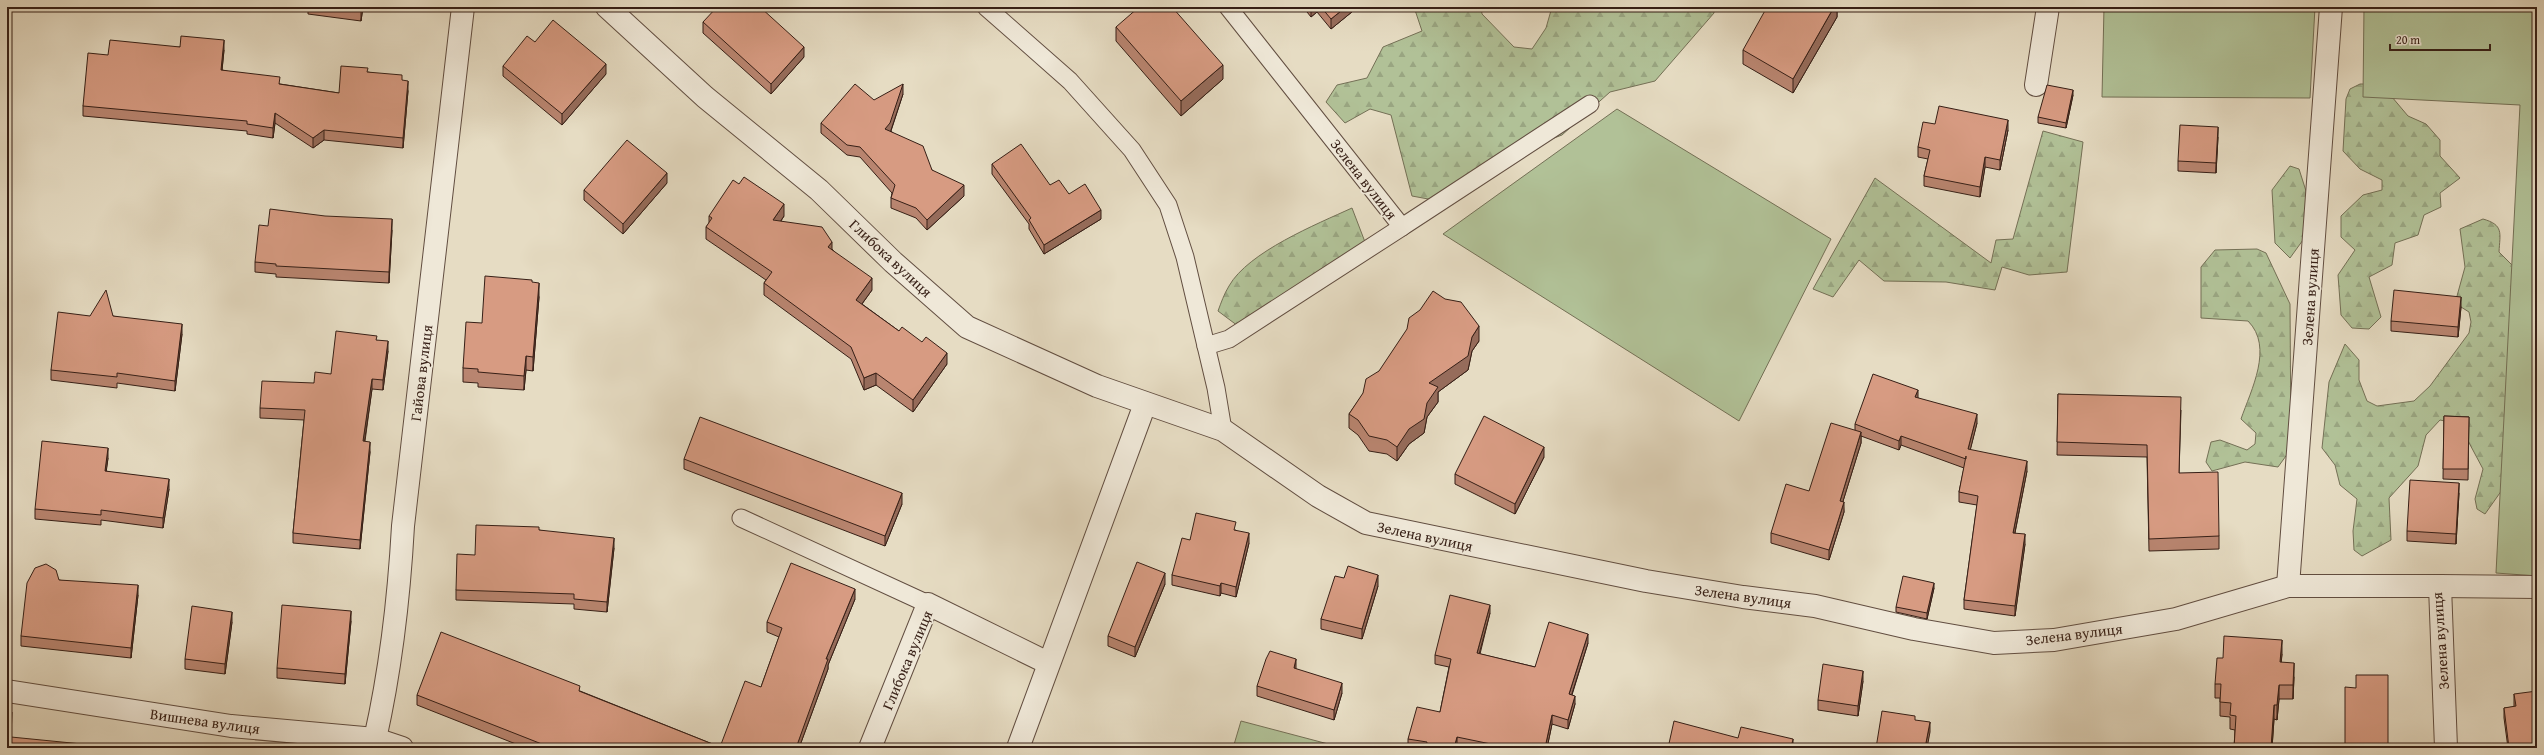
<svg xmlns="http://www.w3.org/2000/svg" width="2544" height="755" font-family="'Gentium Book Plus',serif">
<defs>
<pattern id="forest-firs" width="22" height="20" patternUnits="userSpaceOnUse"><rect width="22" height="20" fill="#b1c197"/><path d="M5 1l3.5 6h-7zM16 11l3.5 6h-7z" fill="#99a581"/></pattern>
</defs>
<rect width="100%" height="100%" fill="#e6dcc3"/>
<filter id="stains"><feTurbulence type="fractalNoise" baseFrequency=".005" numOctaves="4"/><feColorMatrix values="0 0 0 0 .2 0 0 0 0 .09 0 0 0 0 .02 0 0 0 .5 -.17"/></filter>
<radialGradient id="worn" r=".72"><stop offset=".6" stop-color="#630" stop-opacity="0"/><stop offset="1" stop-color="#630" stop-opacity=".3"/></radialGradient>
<g fill="url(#forest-firs)" stroke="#747056">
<polygon points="1414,7 1481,7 1482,14 1514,47 1532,49 1546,28 1552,7 1714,7 1714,13 1655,81 1610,92 1562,135 1514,153 1439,201 1412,196 1391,115 1370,109 1345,123 1326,102 1337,85 1367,78 1383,47 1422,31"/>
<polygon points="2360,84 2381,84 2408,116 2426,124 2440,140 2440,156 2460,178 2440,193 2441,207 2424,215 2418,235 2395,243 2392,265 2369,277 2381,317 2369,329 2352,328 2341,315 2338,275 2355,250 2341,237 2341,216 2363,195 2382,190 2382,180 2360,169 2343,151 2346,99 2350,89"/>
<polygon points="2043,131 2083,142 2067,272 2029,275 2002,267 1995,290 1946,282 1884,281 1859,260 1833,297 1813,289 1875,178 1991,263 1996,240 2013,239"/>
<polygon points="2290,166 2299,169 2306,191 2308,233 2290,258 2275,243 2272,190"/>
<path d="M1352,208L1365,242L1242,329L1218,311C1221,303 1224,294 1229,286C1248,252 1317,224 1352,208Z"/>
<path d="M2483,219C2504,225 2500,233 2499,252L2530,283L2502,490L2485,514L2477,509L2475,499L2483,469L2459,424L2440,420L2426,435L2418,466L2389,498L2391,540L2362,556L2354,550L2353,531L2357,499L2340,485L2335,465L2322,448L2329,382L2345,344L2359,360V380L2367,401L2377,406L2414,401L2430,386L2469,333L2471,322L2469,312L2461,307L2457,296L2465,267L2460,229Z"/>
<path d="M2257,249L2266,253L2290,304L2291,449L2278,467L2245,462L2212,471L2206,462L2211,442L2220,440L2247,450L2255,444L2256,433L2241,419C2251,390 2274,347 2248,321L2201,318V267L2215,250Z"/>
</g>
<g fill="#b1c197" stroke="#747056">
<polygon points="2104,7 2315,7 2310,98 2102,97"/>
<polygon points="2364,7 2537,7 2537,576 2496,573 2520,105 2363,97"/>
<polygon points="1617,109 1831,239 1739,421 1443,234"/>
<polygon points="1241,721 1332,745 1331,748 1233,748"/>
</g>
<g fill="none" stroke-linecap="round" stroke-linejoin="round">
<defs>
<g id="service">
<polyline points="986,7 1070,81 1132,150 1168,205 1185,257 1216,388 1223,430"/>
<polyline points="1402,227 1590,104"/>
<polyline points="1206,346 1229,339 1402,227 1228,7"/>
<polyline points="741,518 928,604"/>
</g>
<g id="minor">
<polyline points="607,7 705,97 819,190 893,262 967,327 1097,386 1223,430 1318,496 1366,523 1646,581 1743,597 1815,606 1914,629 1994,643 2054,640 2176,619 2288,586"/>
<polyline points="2331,7 2288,586 2440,586 2446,748"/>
<polyline points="2036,85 2048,7"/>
<polyline points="2440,586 2537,587"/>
<polyline points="7,691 231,726 375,739 402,748"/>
<path d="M375,739C391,668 399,598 403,526L463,7"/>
<polyline points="870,748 928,604 1048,663"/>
<polyline points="1018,748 1145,404"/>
</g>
</defs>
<use href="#service" stroke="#624e41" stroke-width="19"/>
<use href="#minor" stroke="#624e41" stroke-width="24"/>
<use href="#service" stroke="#efe8d8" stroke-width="17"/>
<use href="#minor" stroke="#efe8d8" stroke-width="22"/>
</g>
<g fill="#b98570" stroke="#361f16">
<polygon points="308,7 363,7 361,21 308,14"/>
<polygon points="1303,7 1358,7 1331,29 1317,12 1311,17"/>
<polygon points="1837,7 1837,17 1793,93 1743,64 1743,50"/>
<polygon points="703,22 804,57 771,94 703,33"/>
<polygon points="1116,27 1223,79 1181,116 1116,41"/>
<polygon points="535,42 606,74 562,125 503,76 503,66"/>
<polygon points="180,47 224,50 222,70 280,84 339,93 368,72 402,80 408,91 403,148 324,140 313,148 275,123 273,138 247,134 247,131 83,116 83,106 108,55"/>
<polygon points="903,94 891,131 932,170 964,196 927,230 916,218 891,208 891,198 892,193 860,157 847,155 821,133 821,123"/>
<polygon points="2073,95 2066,128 2038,123 2038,117"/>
<polygon points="1935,124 2008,130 2000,170 1985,167 1980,197 1924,186 1924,176 1928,159 1918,157 1918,147"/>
<polygon points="2218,137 2216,173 2178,171 2178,161"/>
<polygon points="992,164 1050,185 1069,194 1101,219 1044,254 1029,229 1029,224 992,174"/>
<polygon points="667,183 623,234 584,200 584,190"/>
<polygon points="709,216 784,216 781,221 832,249 872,290 862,304 899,331 947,364 913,412 876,385 864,390 851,359 764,295 764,283 766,280 706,239 706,227 709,223"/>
<polygon points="392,230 389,283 276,277 276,274 255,272 255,262"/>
<polygon points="532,282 539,297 533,371 526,370 524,390 478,387 478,383 463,382 463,368 482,323"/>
<polygon points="2461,307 2458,337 2391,331 2391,321"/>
<polygon points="90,316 113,316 182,334 175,391 117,383 117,388 51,380 51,370"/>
<polygon points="377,340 388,351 383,390 372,389 365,441 370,452 360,549 293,543 293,533 304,420 260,418 260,408 314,383 331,374"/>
<polygon points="1479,341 1472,351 1468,370 1438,392 1438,402 1427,417 1424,433 1409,444 1397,461 1387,454 1369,451 1358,435 1349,428 1349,414 1379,371"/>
<polygon points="2058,394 2181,410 2179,473 2219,536 2219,549 2149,551 2147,457 2057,455"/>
<polygon points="1918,398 1977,423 1970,450 2027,471 2015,533 2025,544 2015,616 1964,609 1964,600 1977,505 1959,502 1959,492 1964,468 1901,445 1899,450 1861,436 1861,443 1843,501 1844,512 1829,560 1771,543 1771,533 1809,491 1855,430 1855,424"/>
<polygon points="2444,416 2469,417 2468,480 2443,479"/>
<polygon points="1544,457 1515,514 1455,484 1455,474"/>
<polygon points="108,458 106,471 169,489 163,528 101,520 101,525 35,519 35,509"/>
<polygon points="684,459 902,504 885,546 684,469"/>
<polygon points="2459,493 2456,544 2407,541 2407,531"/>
<polygon points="539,530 614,548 607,612 574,609 574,604 456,600 456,590 475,555"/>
<polygon points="1236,530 1249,543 1236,597 1221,593 1220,596 1172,585 1172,575 1190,540"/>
<polygon points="1344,578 1378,586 1362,639 1321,629 1321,619"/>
<polygon points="59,580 138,595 131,658 21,646 21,636"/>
<polygon points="1165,584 1135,657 1108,646 1108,636"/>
<polygon points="1934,588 1927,619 1896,612 1896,607"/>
<polygon points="855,599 828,665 828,669 799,748 526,748 417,705 417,695 580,691 720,747 761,687 779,637 767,632 767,622"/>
<polygon points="1490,613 1480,654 1535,667 1588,643 1572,695 1575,704 1568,729 1552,724 1547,748 1466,748 1457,746 1456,748 1411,748 1408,747 1408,739 1440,712 1449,667 1435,664 1435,655"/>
<polygon points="351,621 345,684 277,678 277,668"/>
<polygon points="232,622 225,674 185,669 185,659"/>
<polygon points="2282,654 2281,662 2294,677 2293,699 2279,699 2277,720 2274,719 2272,748 2234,748 2235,730 2230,729 2230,717 2220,716 2220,698 2215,698 2215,684"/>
<polygon points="1296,669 1342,693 1334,720 1257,696 1257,686"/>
<polygon points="1863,681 1858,716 1818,710 1818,700"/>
<polygon points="2514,694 2537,748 2508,748 2504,718 2504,708 2514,707"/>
</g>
<g fill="#966c5b" stroke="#361f16">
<polygon points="362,7 363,7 361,21 361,11"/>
<polygon points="1311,7 1317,7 1317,12 1311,17"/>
<polygon points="1346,7 1358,7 1331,29 1331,19"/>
<polygon points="1834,7 1837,7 1837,17 1793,93 1793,79"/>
<polygon points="224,40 224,50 221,80 221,70"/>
<polygon points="804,47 804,57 771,94 771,84"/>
<polygon points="606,64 606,74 562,125 562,114"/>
<polygon points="1223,65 1223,79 1181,116 1181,101"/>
<polygon points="408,81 408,91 403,148 403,138"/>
<polygon points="903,84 903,94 890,133 885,129"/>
<polygon points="2073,90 2073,95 2066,128 2066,123"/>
<polygon points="275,113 275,123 273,138 273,128"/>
<polygon points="2008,120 2008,130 2000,170 2000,160"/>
<polygon points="2218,127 2218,137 2216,173 2216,163"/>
<polygon points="324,130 324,140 313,148 313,138"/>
<polygon points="1985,157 1985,167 1980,197 1980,187"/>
<polygon points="667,173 667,183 623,234 623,224"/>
<polygon points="964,185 964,196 927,230 927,220"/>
<polygon points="784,204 784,216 773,232 773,220"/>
<polygon points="1101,210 1101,219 1044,254 1044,245"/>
<polygon points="392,219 392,230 389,283 389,272"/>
<polygon points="832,242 832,254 828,247"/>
<polygon points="872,278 872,290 856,312 856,300"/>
<polygon points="539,283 539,297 533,371 533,357"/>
<polygon points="2461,297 2461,307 2458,337 2458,327"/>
<polygon points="182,324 182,334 175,391 175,381"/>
<polygon points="1479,326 1479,341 1472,351 1468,370 1438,392 1438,402 1427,417 1424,433 1409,444 1397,461 1397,447 1429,383 1472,337"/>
<polygon points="388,341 388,351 383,390 383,380"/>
<polygon points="947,353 947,364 913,412 913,400"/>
<polygon points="526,356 526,370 524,390 524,376"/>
<polygon points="876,373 876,385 864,390 864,378"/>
<polygon points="372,379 372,389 363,451 363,441"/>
<polygon points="1918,390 1918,399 1915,397"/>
<polygon points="1977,414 1977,423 1968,459 1968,449"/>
<polygon points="1861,432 1861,443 1840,511 1840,501"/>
<polygon points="1901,436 1901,445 1899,450 1899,441"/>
<polygon points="370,442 370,452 360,549 360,540"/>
<polygon points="1544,447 1544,457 1515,514 1515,504"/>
<polygon points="108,448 108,458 105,481 105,471"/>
<polygon points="2027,461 2027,471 2013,542 2013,533"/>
<polygon points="169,479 169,489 163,528 163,518"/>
<polygon points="2459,483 2459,493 2456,544 2456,534"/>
<polygon points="902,493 902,504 885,546 885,536"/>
<polygon points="1844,502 1844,512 1829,560 1829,550"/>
<polygon points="1249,533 1249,543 1236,597 1236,587"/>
<polygon points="2025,534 2025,544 2015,616 2015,606"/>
<polygon points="614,538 614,548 607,612 607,602"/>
<polygon points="1165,573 1165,584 1135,657 1135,647"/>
<polygon points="1378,575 1378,586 1362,639 1362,629"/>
<polygon points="1221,583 1221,593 1220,596 1220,586"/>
<polygon points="1934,583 1934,588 1927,619 1927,613"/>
<polygon points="138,585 138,595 131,658 131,648"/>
<polygon points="855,589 855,599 828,665 828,669 799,748 796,748 826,659"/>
<polygon points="1490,605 1490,613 1477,662 1477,653"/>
<polygon points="351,611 351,621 345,684 345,674"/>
<polygon points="232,612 232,622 225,674 225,664"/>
<polygon points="1588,634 1588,643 1569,703 1569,694"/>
<polygon points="2282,640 2282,654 2280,676 2280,662"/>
<polygon points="1296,659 1296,669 1294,668"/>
<polygon points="2294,663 2294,677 2293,699 2293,685"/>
<polygon points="1863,671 1863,681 1858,716 1858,706"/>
<polygon points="1342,683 1342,693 1334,720 1334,710"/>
<polygon points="2279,685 2279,699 2277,720 2277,705"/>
<polygon points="1575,696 1575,704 1568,729 1568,720"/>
<polygon points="2274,705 2274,719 2272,748 2271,748"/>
<polygon points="1552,715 1552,724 1547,748 1545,748"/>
<polygon points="1930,722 1930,732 1927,748 1925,748"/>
<polygon points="1457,737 1457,746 1456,748 1454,748"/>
<polygon points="1793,739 1793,748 1791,748"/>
</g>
<g fill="#d79b82" stroke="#361f16">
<polygon points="334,7 362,7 361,11"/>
<polygon points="717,7 760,7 804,47 771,84 703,22"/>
<polygon points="1139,7 1172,7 1223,65 1181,101 1116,27"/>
<polygon points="1321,7 1346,7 1331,19"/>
<polygon points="1767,7 1834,7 1793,79 1743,50"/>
<polygon points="553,20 606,64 562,114 503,66 527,36 535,42"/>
<polygon points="181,36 224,40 221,70 280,77 279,84 339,93 341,66 368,68 367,72 402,75 402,80 408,81 403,138 324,130 313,138 275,113 273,128 247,124 247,121 83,106 88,53 108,55 110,40 180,47"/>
<polygon points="855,84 874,100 903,84 890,123 885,129 923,146 932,170 964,185 927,220 916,208 891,198 895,185 860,147 847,145 821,123"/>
<polygon points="2047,85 2073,90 2066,123 2038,117"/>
<polygon points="1939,106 2008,120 2000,160 1985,157 1980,187 1924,176 1930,150 1918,147 1923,122 1935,124"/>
<polygon points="2180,125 2218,127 2216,163 2178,161"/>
<polygon points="627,140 667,173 623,224 584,190"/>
<polygon points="1021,144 1050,185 1059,180 1069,194 1085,184 1101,210 1044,245 1029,220 1031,218 992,164"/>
<polygon points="744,177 784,204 773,220 822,227 832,242 828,247 872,278 856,300 899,331 902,327 922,342 926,337 947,353 913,400 876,373 864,378 851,347 764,283 772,272 706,227 712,218 709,216 733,180 739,184"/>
<polygon points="270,209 325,216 392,219 389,272 276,266 276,264 255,262 259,225 268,226"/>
<polygon points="485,276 532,280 532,282 539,283 533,357 526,356 524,376 478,372 478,369 463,368 466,322 482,323"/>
<polygon points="106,290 113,316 182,324 175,381 117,373 117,377 51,370 58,312 90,316"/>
<polygon points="2394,290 2461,297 2458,327 2391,321"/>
<polygon points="1433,291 1445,299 1461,302 1479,326 1472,337 1468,356 1429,383 1438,387 1427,403 1424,419 1409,429 1397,447 1387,440 1369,436 1358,420 1349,414 1363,393 1366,379 1379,371 1407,329 1409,318 1420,310"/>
<polygon points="336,331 377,336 376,340 388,341 383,380 372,379 363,441 370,442 360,540 293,533 305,410 260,408 262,381 314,383 315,372 331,374"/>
<polygon points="1873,374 1918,390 1915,397 1977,414 1968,449 2027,461 2013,533 2025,534 2015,606 1964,600 1978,496 1959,492 1966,456 1966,459 1901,436 1899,441 1855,424"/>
<polygon points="2058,394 2181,397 2179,473 2218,472 2219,536 2149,539 2147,445 2057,442"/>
<polygon points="1484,416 1544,447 1515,504 1455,474"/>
<polygon points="2444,416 2469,417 2468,469 2443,469"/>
<polygon points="700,417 902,493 885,536 684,459"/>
<polygon points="1831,423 1861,432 1840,501 1844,502 1829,550 1771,533 1786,484 1809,491"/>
<polygon points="42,441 108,448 105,471 169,479 163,518 101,510 101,515 35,509"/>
<polygon points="2410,480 2459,483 2456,534 2407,531"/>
<polygon points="1196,513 1236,522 1234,530 1249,533 1236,587 1221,583 1220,586 1172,575 1182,538 1190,540"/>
<polygon points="476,525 539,527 539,530 614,538 607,602 574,599 574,594 456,590 457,554 475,555"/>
<polygon points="1137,562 1165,573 1135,647 1108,636"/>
<polygon points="791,563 855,589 826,659 828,659 796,748 566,748 557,744 556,748 552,748 417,695 441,632 580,686 579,691 720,747 745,681 761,687 782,628 767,622"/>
<polygon points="46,564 56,570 59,580 138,585 131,648 21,636 27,583 35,568"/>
<polygon points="1348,566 1378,575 1362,629 1321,619 1335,576 1344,578"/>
<polygon points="1903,576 1934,583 1927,613 1896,607"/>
<polygon points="1450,595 1490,605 1477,653 1535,667 1549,622 1588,634 1569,694 1575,696 1568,720 1552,715 1545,748 1510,748 1457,737 1454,748 1426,748 1427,742 1408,739 1417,707 1440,712 1451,659 1435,655"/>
<polygon points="282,605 351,611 345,674 277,668"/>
<polygon points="192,606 232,612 225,664 185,659"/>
<polygon points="2224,636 2282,640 2280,662 2294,663 2293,685 2279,685 2277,705 2274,705 2271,748 2234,748 2236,716 2230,715 2231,703 2220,702 2221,684 2215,684 2217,658 2223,658"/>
<polygon points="1270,651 1296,659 1294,668 1342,683 1334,710 1257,686 1266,659"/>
<polygon points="1823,664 1863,671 1858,706 1818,700"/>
<polygon points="2356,675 2388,675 2388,748 2345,748 2345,687 2356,688"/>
<polygon points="2537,691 2537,748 2509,748 2504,708 2516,706 2514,694"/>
<polygon points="7,711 12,712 11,737 92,745 92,748 7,748"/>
<polygon points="1882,711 1915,716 1915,720 1930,722 1925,748 1876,748"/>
<polygon points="1674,721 1738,738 1741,727 1793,739 1791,748 1668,748"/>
</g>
<g text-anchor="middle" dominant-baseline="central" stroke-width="3.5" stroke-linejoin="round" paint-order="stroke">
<g font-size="15" fill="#361f16" stroke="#efe8d8">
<text transform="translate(1364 179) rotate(52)">Зелена вулиця</text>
<text transform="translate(891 258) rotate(43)">Глибока вулиця</text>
<text transform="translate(2310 297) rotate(-86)">Зелена вулиця</text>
<text transform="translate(421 373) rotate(-83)">Гайова вулиця</text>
<text transform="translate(1425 536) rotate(12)">Зелена вулиця</text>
<text transform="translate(1743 596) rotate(8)">Зелена вулиця</text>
<text transform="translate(2074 634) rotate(-7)">Зелена вулиця</text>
<text transform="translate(2440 641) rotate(-94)">Зелена вулиця</text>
<text transform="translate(907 660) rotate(-67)">Глибока вулиця</text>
<text transform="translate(205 721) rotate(8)">Вишнева вулиця</text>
</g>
</g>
<rect width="2544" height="755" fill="none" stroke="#e6dcc3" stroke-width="24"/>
<rect x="8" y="8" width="2528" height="739" fill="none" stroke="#361f16" stroke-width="2"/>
<rect x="12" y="12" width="2520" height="731" fill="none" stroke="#361f16"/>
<path d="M2390 44v6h100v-6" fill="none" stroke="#361f16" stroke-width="2"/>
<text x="2396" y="44" font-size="12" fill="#361f16" stroke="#efe8d8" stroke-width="3" paint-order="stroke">20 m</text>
<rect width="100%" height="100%" filter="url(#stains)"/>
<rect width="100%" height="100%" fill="url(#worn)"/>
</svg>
